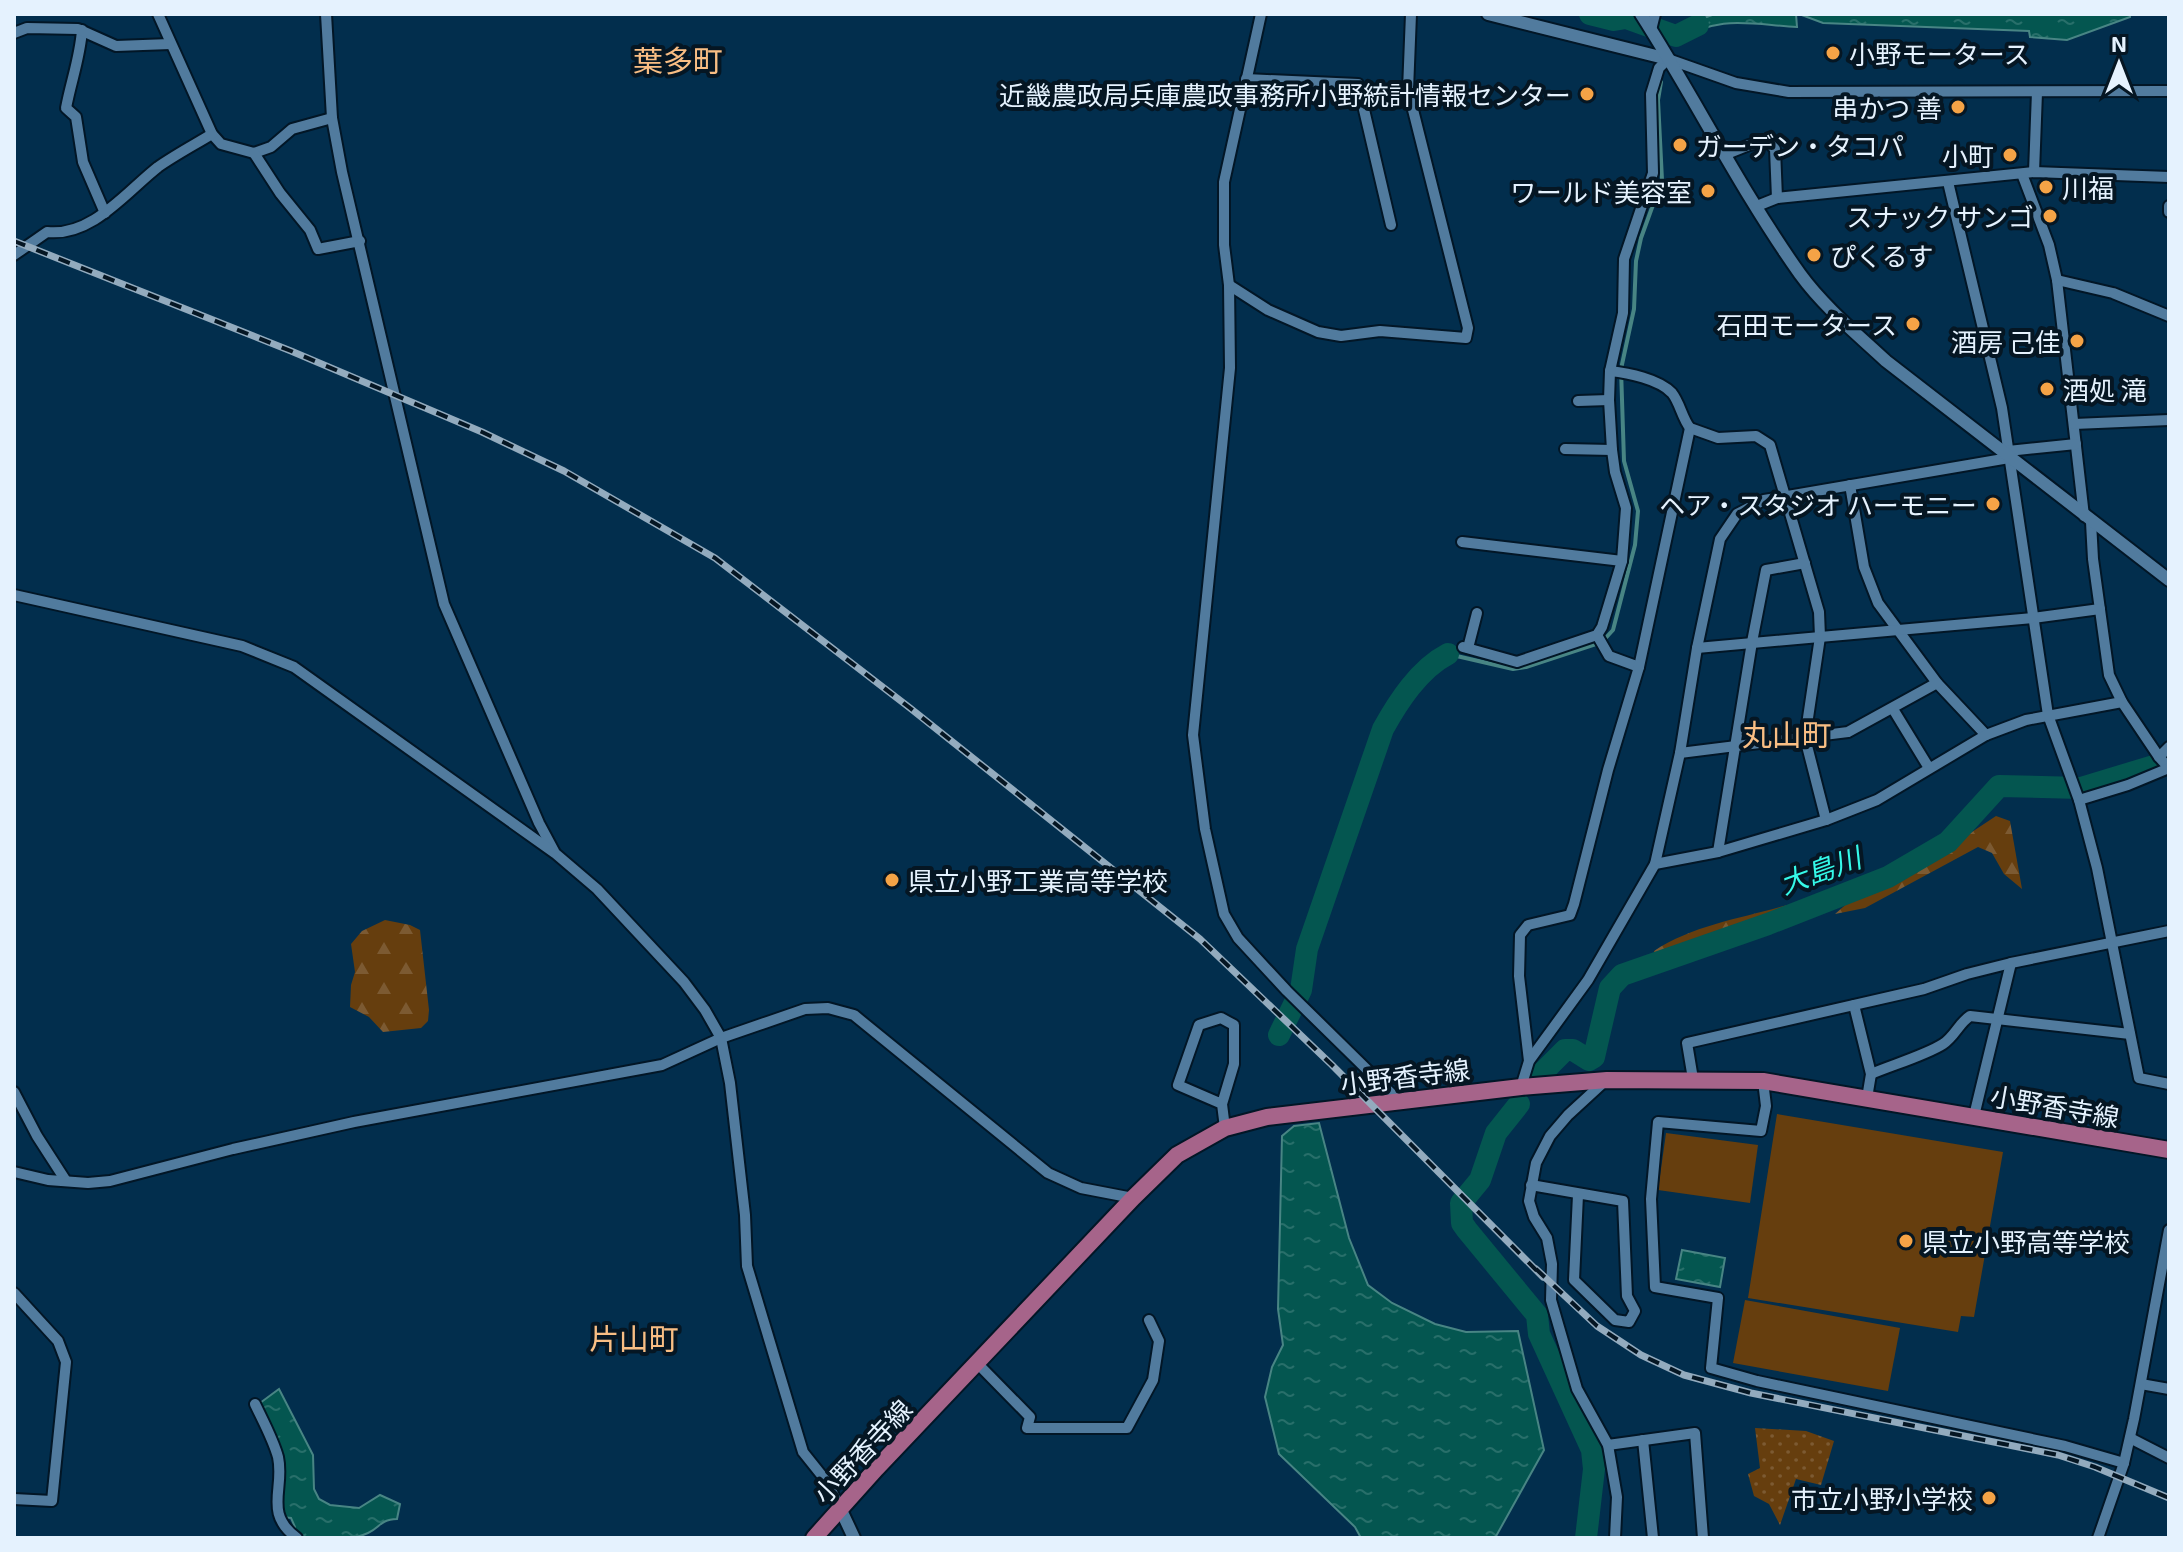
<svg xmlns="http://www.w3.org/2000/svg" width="2183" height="1552" font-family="'Exo 2','Noto Sans JP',sans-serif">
<defs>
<pattern id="green-dots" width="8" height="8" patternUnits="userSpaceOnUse" patternTransform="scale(2)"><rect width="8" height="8" fill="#663e0e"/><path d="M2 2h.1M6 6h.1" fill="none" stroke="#7c5a32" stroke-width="1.8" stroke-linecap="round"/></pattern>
<pattern id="forest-firs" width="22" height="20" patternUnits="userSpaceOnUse" patternTransform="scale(2)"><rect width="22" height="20" fill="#663e0e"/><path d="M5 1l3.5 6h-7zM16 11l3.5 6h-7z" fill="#7c5a32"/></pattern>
<pattern id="water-ripples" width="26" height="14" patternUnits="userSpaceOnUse" patternTransform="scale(2)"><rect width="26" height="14" fill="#045650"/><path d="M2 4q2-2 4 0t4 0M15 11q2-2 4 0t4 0" fill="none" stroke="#286f6a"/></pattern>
</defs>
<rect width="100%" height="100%" fill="#022e4d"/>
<polygon fill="url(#green-dots)" points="1755,1428 1806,1431 1834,1441 1821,1485 1796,1479 1780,1525 1769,1504 1754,1496 1748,1474 1760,1468"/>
<g fill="url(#forest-firs)">
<polygon points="1996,816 2010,821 2022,889 2004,874 1992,853 1978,847 1865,908 1835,914 1851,900 1904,877"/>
<path d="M1787,905L1777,913L1750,925L1653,960L1654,951C1693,925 1743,918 1787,905Z"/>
<polygon points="385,920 410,925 420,930 429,1010 428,1021 421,1028 383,1032 369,1017 350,1007 351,985 355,972 351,944 362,931"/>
</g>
<g fill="#663e0e">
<polygon points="1777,1114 2003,1152 1974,1317 1961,1316 1958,1332 1748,1298"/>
<polygon points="1666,1133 1758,1145 1750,1203 1658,1190"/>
<polygon points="1745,1300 1900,1328 1888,1391 1733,1363"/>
</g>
<g fill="url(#water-ripples)" stroke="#488584" stroke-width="2">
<path d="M1715,14H1796L1797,27C1748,24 1719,14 1675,42L1669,36L1690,23Z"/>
<polygon points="1799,14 2130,14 2130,17 2067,40 2030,37 2029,31 1823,23"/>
<polygon points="1319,1123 1349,1238 1368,1285 1392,1303 1435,1324 1466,1332 1518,1331 1544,1450 1495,1538 1361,1538 1355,1527 1279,1454 1265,1397 1272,1367 1283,1345 1278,1309 1282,1136 1294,1126"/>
<polygon points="1682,1250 1725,1258 1720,1287 1676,1279"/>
<path d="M279,1389L313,1455L314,1489L319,1499L330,1505L359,1508L380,1495L400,1504L397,1519C379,1520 381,1527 368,1533C347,1543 315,1538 290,1538L295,1527L291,1518L282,1517L283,1454L260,1403Z"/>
</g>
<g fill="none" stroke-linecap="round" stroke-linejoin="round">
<polyline stroke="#488584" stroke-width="4" points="1448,654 1513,669 1526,667 1602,642 1613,630 1635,545 1638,511 1624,461 1621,369 1634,309 1636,261 1641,238 1662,180 1658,100 1661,82"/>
<g stroke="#045650" stroke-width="22">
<polyline points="1590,14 1614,20 1626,18 1676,36 1698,25"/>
<path d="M1279,1035L1301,990L1307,949L1383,729C1398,702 1419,669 1448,654"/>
<polyline points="1537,1078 1565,1050 1573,1050 1589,1060 1594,1057 1610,988 1622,975 1768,924 1888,877 1948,842 1999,786 2081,788 2157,765 2169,758"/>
<polyline points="1519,1104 1496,1133 1480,1180 1461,1203 1462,1223 1467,1230 1537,1315 1539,1334 1592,1450 1594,1469 1586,1538"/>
</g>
<defs>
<g id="minor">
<polyline points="158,14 212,134 221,144 254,153 271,147 292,129 332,118"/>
<polyline points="326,14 332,118 342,172 444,604 539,823 554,851"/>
<polyline points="1261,14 1224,182 1224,245 1229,285 1230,368 1193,735 1205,829 1224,914 1238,938 1287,991 1399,1101"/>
<path d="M82,30C80,58 71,81 66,108L76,117L83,162L105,213"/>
<polyline points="1651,30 1655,14"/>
<polyline points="14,33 27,28 78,29 116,46 170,44"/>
<polyline points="1246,79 1358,84 1391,225"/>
<polyline points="254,153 280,193 310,230 318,249 360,241"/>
<polyline points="1724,155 1749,145 1768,142 1775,149 1777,198"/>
<polyline points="2034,172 2037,92"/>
<polyline points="2022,174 2049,245 2057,280 2084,516"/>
<polyline points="1948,182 2002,408 2048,715 2079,800 2097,868 2139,1078 2169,1084"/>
<polyline points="1757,206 1777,198 2034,172 2169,177"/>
<polyline points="2169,206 2169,212"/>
<path d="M14,255L47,232C92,237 126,192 158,167C175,155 194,145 212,134"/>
<polyline points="2057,280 2113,293 2169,316"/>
<polyline points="1229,285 1268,310 1318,332 1341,336 1380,331 1466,338 1468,328 1408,90 1411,14"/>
<path d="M1610,371C1628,373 1659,379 1672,393C1680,403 1682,418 1690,428L1718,438L1756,436L1770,445L1819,612L1820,637L1805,738L1826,820"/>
<polyline points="1578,401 1609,400"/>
<polyline points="2074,424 2169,420"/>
<polyline points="1565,449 1612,450"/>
<polyline points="2008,451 2076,444"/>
<polyline points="1850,485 1864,567 1878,603 1937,683 1986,735"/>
<polyline points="2091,522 2093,559 2109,675 2122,702 2159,757 2169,768"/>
<polyline points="1462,542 1622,561"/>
<polyline points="14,595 242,646 294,667 556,854 597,889 684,982 705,1010 721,1038 730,1083 745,1215 747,1266 803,1452 827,1482 840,1508"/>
<polyline points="1597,635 1609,656 1639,667"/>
<polyline points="1463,647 1517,662 1597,635 1602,627 1622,561 1626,508 1615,472 1612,450 1609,400 1610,371 1623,313 1624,259 1653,173 1651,94 1659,68 1668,59 1736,83 1789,92 2169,91"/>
<polyline points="1468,648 1477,613"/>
<polyline points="1697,648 2033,618 2100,609"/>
<polyline points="1893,709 1929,768"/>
<polyline points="1680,753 1848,732 1937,683"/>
<polyline points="2159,757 2169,747"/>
<polyline points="2079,800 2128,785 2169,768"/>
<polyline points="1718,852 1752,642 1766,570 1805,563"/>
<polyline points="1655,864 1718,852 1826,820 1877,800 1986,735 2026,720 2122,702"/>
<polyline points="1854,1005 1871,1074 1867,1098"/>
<polyline points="1529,1061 1519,976 1520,935 1528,925 1570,915 1574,904 1608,770 1639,667 1690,428"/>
<path d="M1871,1074C1892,1065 1926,1055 1943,1044C1955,1036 1959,1023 1970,1016L2130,1034"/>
<polyline points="1693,1079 1687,1043 1924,989 1967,974 2011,963"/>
<polyline points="1605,1081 1568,1115 1550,1136 1536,1163 1529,1201 1534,1217 1547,1238 1552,1264 1551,1300 1577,1389 1608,1445 1617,1497 1615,1538"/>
<polyline points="1763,1081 1766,1106 1761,1131 1658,1122 1651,1199 1655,1287 1718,1298 1711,1368 1757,1381 2065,1446 2124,1463"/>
<polyline points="1521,1087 1529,1061 1588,980 1655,864 1680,753 1697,648 1720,539 1737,514 1764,500 2009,458"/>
<polyline points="14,1092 37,1136 66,1181"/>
<polyline points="1222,1104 1178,1085 1199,1025 1221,1018 1234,1025 1234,1064 1222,1104 1225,1128"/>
<polyline points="1974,1116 2011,963 2169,931"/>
<polyline points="14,1172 48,1180 88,1183 110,1181 233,1149 354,1122 662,1065 721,1038 805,1009 828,1008 854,1015 1048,1173 1081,1188 1133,1198"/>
<polyline points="1531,1185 1623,1201 1627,1296 1635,1311 1629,1322 1615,1320 1574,1280 1578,1195"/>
<polyline points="14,1293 58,1341 66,1362 52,1501 14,1499"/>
<polyline points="978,1364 1030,1417 1027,1428 1127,1428 1153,1380 1159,1341 1149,1320"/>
<polyline points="2141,1384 2169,1389"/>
<path d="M255,1404C263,1421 273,1439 278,1457C285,1489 263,1513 297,1538"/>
<polyline points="2130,1438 2169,1458"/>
<polyline points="1643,1440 1653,1538"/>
<polyline points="1608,1445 1695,1433 1703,1538"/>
<polyline points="2098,1538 2124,1463 2134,1419 2169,1230"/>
</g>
<g id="tertiary">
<polyline points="1488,14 1668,59"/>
<path d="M1641,14C1696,100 1741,191 1800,274C1824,307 1857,334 1886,361L2169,580"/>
<polyline points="840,1508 854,1538"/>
</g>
<polyline id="primary" points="814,1538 876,1469 1133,1198 1177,1155 1225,1128 1267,1117 1521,1087 1607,1080 1763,1081 2169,1150"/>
</defs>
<use href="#minor" stroke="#021626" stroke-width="14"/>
<use href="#tertiary" stroke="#021626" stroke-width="16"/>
<use href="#primary" stroke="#021626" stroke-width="20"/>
<use href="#minor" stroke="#517b9e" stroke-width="10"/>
<use href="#tertiary" stroke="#517b9e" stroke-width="12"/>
<use href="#primary" stroke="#a6648a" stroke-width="16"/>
<defs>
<g id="rail">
<polyline points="14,241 291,351 482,432 564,471 715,558 910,708 1200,939 1332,1065 1543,1277"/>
<polyline points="1536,1269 1597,1326 1641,1355 1684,1375 1751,1393 2058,1455 2095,1467 2169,1498"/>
</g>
</defs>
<use href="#rail" stroke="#93abbe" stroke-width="7"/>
<use href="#rail" stroke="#051623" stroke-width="4" stroke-dasharray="12" stroke-linecap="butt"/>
</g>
<g fill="#f5a346" stroke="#051623" stroke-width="3">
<circle cx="1833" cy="53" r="8"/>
<circle cx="1587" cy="94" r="8"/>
<circle cx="1958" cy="107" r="8"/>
<circle cx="1680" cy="145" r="8"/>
<circle cx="2010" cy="155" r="8"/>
<circle cx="2046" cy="187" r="8"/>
<circle cx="1708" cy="191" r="8"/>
<circle cx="2050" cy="216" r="8"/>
<circle cx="1814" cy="255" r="8"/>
<circle cx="1913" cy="324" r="8"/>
<circle cx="2077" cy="341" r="8"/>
<circle cx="2047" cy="389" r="8"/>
<circle cx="1993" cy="504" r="8"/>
<circle cx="892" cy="880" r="8"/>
<circle cx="1906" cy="1241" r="8"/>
<circle cx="1989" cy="1498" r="8"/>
</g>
<g text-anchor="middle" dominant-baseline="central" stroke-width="8" stroke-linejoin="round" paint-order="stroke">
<g font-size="26" fill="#e5f2fe" stroke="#051623" text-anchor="end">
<text x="1849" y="53" text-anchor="start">小野モータース</text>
<text x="1571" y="94">近畿農政局兵庫農政事務所小野統計情報センター</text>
<text x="1942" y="107">串かつ 善</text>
<text x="1696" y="145" text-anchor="start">ガーデン・タコパ</text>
<text x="1994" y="155">小町</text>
<text x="2062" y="187" text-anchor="start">川福</text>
<text x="1692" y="191">ワールド美容室</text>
<text x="2034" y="216">スナック サンゴ</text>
<text x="1830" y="255" text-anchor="start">ぴくるす</text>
<text x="1897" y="324">石田モータース</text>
<text x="2061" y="341">酒房 己佳</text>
<text x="2063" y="389" text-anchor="start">酒処 滝</text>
<text x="1977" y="504">ヘア・スタジオ ハーモニー</text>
<text x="908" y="880" text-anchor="start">県立小野工業高等学校</text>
<text x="1922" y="1241" text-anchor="start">県立小野高等学校</text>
<text x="1973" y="1498">市立小野小学校</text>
</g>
<g font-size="26" fill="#e5f2fe" stroke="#051623">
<text transform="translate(1405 1076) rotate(-7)">小野香寺線</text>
<text transform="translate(2055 1106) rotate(10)">小野香寺線</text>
<text transform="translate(862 1451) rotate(-47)">小野香寺線</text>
</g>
<g font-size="28" font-style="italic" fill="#35fae9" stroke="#051623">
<text transform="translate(1820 870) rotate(-20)">大島川</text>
</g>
<g font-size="30" fill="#f9be84" stroke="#051623">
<text x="678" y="60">葉多町</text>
<text x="1787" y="734">丸山町</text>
<text x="634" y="1338">片山町</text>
</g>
</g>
<rect width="2183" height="1552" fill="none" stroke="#e5f2fe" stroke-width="32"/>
<g transform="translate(2119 64)" stroke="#051623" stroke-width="6" paint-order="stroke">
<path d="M0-6L14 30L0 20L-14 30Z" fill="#e5f2fe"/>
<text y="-12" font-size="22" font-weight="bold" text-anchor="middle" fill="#e5f2fe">N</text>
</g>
</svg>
